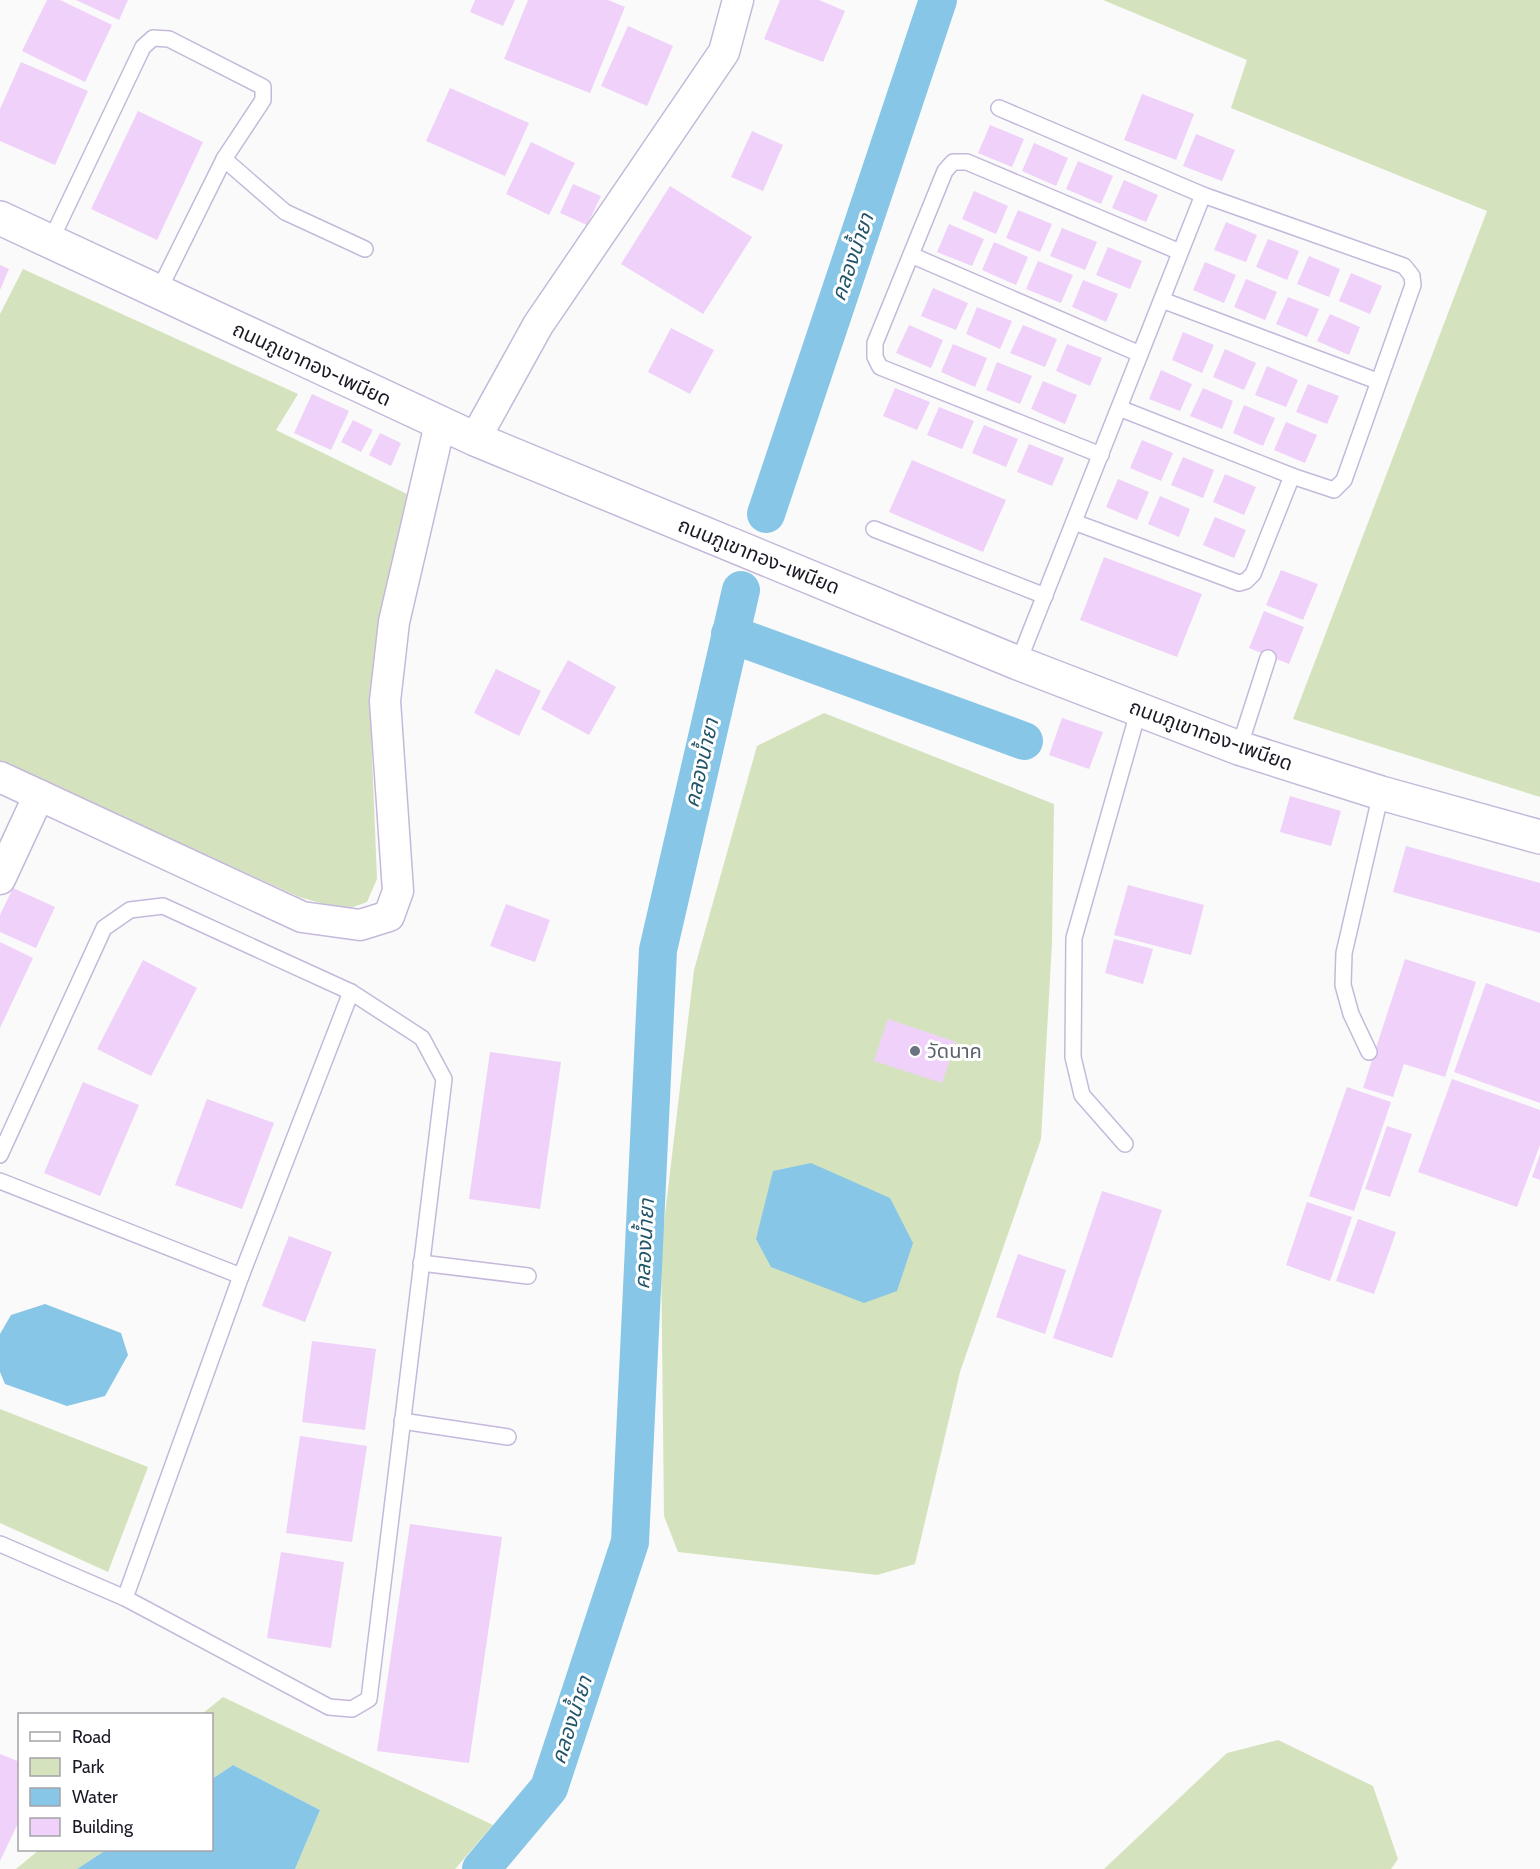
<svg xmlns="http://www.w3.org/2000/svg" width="1540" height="1869" font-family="Cabin,'Noto Sans Thai',sans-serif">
<rect width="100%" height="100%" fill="#fafafa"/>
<g fill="#d4e3bd">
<polygon points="1103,0 1540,0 1540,797 1293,719 1487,211 1231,108 1247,60"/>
<polygon points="23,269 298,394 276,430 407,494 378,628 370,705 377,879 367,902 345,910 299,897 0,761 0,314"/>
<polygon points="824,713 1054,804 1052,943 1041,1139 960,1372 915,1564 877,1575 678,1552 664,1516 661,1248 694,970 757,746"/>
<polygon points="0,1409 148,1467 108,1572 0,1523"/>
<polygon points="223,1697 493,1825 455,1869 295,1869 320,1810 233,1765 212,1779 212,1714 202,1714"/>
<polygon points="1278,1740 1373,1786 1398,1859 1391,1869 1104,1869 1227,1753"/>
<polygon points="39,1850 106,1850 77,1869 16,1869"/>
</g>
<g fill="#87c6e6">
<polygon points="811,1163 890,1198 913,1243 897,1291 864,1303 771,1267 756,1239 773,1171"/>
<polygon points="45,1304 121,1333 128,1355 105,1396 67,1406 5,1384 0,1372 0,1334 11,1315"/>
<polygon points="233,1765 320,1810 295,1869 77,1869 106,1850 212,1850 212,1779"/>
</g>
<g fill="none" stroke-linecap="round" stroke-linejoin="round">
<g stroke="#87c6e6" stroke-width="38">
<polyline points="766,514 938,0"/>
<polyline points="730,634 1024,741"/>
<polyline points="481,1869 549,1788 630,1542 658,950 741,590"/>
</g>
</g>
<g fill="#f0d1f9">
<polygon points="47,0 60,0 112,25 85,82 22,51"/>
<polygon points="76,0 128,0 119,20"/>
<polygon points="475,0 515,0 503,26 470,12"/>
<polygon points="528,0 608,0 625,7 590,93 504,59"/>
<polygon points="780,0 819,0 845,11 823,62 764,39"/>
<polygon points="628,26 673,46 647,106 601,86"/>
<polygon points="21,62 88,91 55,165 0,141 0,109"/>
<polygon points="450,88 529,123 505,176 426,141"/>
<polygon points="1142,94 1194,114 1176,160 1124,140"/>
<polygon points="138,111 203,142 157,240 91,209"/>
<polygon points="990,125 1024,139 1012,167 978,153"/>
<polygon points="752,131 783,145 763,191 731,177"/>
<polygon points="1196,134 1235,150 1222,181 1183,166"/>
<polygon points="531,142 575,163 549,215 506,194"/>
<polygon points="1034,143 1068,158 1056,186 1022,171"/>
<polygon points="1078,161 1113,176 1101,204 1066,189"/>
<polygon points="1124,180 1158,195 1146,222 1112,208"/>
<polygon points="573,184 601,196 587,225 560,213"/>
<polygon points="670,186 752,237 703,314 621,264"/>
<polygon points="974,191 1008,206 996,234 962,219"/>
<polygon points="1018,210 1052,224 1040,252 1006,238"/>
<polygon points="1226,222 1257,235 1246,262 1214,250"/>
<polygon points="949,224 984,239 972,266 937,252"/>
<polygon points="1062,228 1097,242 1085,270 1050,256"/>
<polygon points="1268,239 1299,251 1287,280 1256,267"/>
<polygon points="994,242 1028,257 1016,285 982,270"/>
<polygon points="1108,247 1142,261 1130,289 1096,275"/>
<polygon points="1309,256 1340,269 1329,297 1297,284"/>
<polygon points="1038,261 1073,275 1061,303 1026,289"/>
<polygon points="1205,262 1236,275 1224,303 1193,290"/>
<polygon points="0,265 9,269 0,290"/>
<polygon points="1351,273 1382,286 1370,314 1339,301"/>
<polygon points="1246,279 1277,292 1265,320 1234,307"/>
<polygon points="1083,280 1118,294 1106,322 1072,307"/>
<polygon points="933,288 968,303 956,330 921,316"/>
<polygon points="1288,297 1319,309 1307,337 1276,324"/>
<polygon points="977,307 1012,321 1000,349 966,334"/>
<polygon points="1330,314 1360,327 1349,355 1317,341"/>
<polygon points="909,325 943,340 931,368 896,353"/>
<polygon points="1023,325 1057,339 1045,367 1010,353"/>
<polygon points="671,328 714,350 690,394 648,372"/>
<polygon points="1183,332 1214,345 1202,373 1172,360"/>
<polygon points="953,344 987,358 975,387 941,372"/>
<polygon points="1067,344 1102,358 1090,386 1056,371"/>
<polygon points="1225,349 1256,363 1244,390 1213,377"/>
<polygon points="997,362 1032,376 1020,404 986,390"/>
<polygon points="1267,366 1298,380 1286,407 1255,395"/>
<polygon points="1161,370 1192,384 1180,411 1149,399"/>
<polygon points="1043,381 1077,395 1065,424 1031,409"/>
<polygon points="1308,384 1339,396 1327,424 1296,412"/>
<polygon points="895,388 930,402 917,430 883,416"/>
<polygon points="1203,388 1233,401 1222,429 1190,416"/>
<polygon points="312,394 349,411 331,450 294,433"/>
<polygon points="1244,405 1275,418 1263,446 1233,433"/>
<polygon points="939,407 974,421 962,449 927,435"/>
<polygon points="353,420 373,430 361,452 341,442"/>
<polygon points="1286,422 1317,435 1305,463 1274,450"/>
<polygon points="984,425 1018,439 1006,467 972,453"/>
<polygon points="380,433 401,443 391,466 369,455"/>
<polygon points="1142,440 1173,453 1161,481 1130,468"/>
<polygon points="1029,444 1064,458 1052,486 1017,472"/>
<polygon points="1183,457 1214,470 1203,498 1171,485"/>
<polygon points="912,460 1006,500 983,552 889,512"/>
<polygon points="1225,474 1256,487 1244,515 1213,502"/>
<polygon points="1118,479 1149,492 1137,520 1106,507"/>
<polygon points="1160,496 1190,509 1179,537 1148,524"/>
<polygon points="1215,517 1246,530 1234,558 1203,545"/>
<polygon points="1104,557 1202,594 1177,657 1080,620"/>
<polygon points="1281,570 1318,584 1303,620 1266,605"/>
<polygon points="1264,611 1304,627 1289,664 1249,648"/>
<polygon points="568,660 616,687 589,735 541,709"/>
<polygon points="496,669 541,691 519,736 474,713"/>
<polygon points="1062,718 1103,732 1089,769 1049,755"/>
<polygon points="1290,796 1341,811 1331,846 1280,832"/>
<polygon points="1406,846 1540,883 1540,933 1393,892"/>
<polygon points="1128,885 1204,905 1191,955 1114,935"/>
<polygon points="13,888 55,907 36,948 0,932 0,915"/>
<polygon points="506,904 550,920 535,962 490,946"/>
<polygon points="1114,939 1153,949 1143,984 1105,973"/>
<polygon points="0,942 33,958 0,1028"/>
<polygon points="1405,959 1476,982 1445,1077 1404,1064 1393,1097 1363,1088"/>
<polygon points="143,960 197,988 151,1076 97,1049"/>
<polygon points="1486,983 1540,1003 1540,1103 1454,1072"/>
<polygon points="888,1019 956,1042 942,1083 874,1061"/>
<polygon points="490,1052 561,1062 540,1209 469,1199"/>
<polygon points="1452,1079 1540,1110 1540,1145 1517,1207 1418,1172"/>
<polygon points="83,1082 139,1105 100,1196 44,1173"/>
<polygon points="1347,1087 1391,1102 1354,1211 1309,1196"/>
<polygon points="207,1099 274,1123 242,1209 175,1185"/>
<polygon points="1387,1126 1412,1134 1390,1197 1365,1189"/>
<polygon points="1540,1154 1540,1180 1532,1177"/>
<polygon points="1102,1191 1162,1210 1112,1358 1053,1338"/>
<polygon points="1307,1202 1352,1217 1330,1281 1286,1265"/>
<polygon points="1358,1219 1396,1232 1374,1294 1336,1281"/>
<polygon points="289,1236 332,1252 305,1322 262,1306"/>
<polygon points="1018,1254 1066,1270 1045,1334 996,1317"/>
<polygon points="312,1341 376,1349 365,1430 302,1422"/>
<polygon points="300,1436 367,1446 352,1542 286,1533"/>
<polygon points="410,1524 502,1537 469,1763 377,1751"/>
<polygon points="281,1552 344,1562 331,1648 267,1638"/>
<polygon points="0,1754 20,1762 20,1819 0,1861"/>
</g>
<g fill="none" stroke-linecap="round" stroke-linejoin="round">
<defs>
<g id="lane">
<polyline points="999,108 1203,195 1404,266 1412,276 1413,285 1344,480 1334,490 1292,476 1119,408"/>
<polyline points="224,159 285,212 365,249"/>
<polyline points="50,242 143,47 153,38 169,39 263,87 263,100 224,159 158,292"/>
<polyline points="911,255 1140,354"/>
<polyline points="1162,300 1377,381"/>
<polyline points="1101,455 880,367 875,357 875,343 945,171 953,162 967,162 1180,252"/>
<polyline points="1074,522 1239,583 1246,581 1253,574 1292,476"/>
<polyline points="874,529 1045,596"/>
<polyline points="1018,663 1203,195"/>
<polyline points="1239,748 1268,658"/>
<polyline points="1369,1052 1351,1014 1343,985 1344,953 1381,793"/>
<polyline points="1125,1144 1082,1095 1073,1057 1074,938 1139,709"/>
<polyline points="0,1155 104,928 130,910 163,906 351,992 422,1038 444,1079 369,1699 352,1709 329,1707 125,1598 0,1544"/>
<polyline points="0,1181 241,1276"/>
<polyline points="421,1263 528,1276"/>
<polyline points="402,1421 508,1437"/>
<polyline points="125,1598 241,1276 351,992"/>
</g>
<g id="street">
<polyline points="475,439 538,325 724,52 738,0"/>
<polyline points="0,777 302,917 360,925 389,916 398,891 385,701 394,622 440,424"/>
<polyline points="0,879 39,795"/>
</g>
<polyline id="secondary" points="0,218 475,439 1018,663 1239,748 1381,793 1540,837"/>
</defs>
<use href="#lane" stroke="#c5b9db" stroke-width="18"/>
<use href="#street" stroke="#c5b9db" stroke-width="33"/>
<use href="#secondary" stroke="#c5b9db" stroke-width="36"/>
<use href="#lane" stroke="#fff" stroke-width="15"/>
<use href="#street" stroke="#fff" stroke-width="30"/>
<use href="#secondary" stroke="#fff" stroke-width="33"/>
</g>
<circle fill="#6b7280" stroke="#fff" stroke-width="2" cx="915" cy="1051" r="6"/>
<g text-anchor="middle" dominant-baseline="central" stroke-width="6" stroke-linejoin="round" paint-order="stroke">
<g font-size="20" fill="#1d1825" stroke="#fff">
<text transform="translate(312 364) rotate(25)">ถนนภูเขาทอง-เพนียด</text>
<text transform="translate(759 556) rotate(22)">ถนนภูเขาทอง-เพนียด</text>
<text transform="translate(1211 735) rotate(20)">ถนนภูเขาทอง-เพนียด</text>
</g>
<g font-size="20" fill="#5b616d" stroke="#fff" text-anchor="start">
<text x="927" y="1051">วัดนาค</text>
</g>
<g font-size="21" font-style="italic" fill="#22546a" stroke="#fff">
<text transform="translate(852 257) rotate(-71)">คลองน้ำยา</text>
<text transform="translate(701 763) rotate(-77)">คลองน้ำยา</text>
<text transform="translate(644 1244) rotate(-87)">คลองน้ำยา</text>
<text transform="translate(571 1720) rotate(-72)">คลองน้ำยา</text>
</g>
</g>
<rect x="18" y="1713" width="195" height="138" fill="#ffffff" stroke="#a5a3a8" stroke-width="1.5"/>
<rect x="30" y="1732" width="30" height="9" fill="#ffffff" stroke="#a5a3a8" stroke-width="1.5"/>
<text x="72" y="1743" font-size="18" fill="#1d1825">Road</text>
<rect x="30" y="1758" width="30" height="18" fill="#d4e3bd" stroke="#a5a3a8" stroke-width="1.5"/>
<text x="72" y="1773" font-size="18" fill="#1d1825">Park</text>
<rect x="30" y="1788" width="30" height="18" fill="#87c6e6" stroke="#a5a3a8" stroke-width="1.5"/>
<text x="72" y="1803" font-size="18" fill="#1d1825">Water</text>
<rect x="30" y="1818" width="30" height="18" fill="#f0d1f9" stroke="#a5a3a8" stroke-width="1.5"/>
<text x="72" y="1833" font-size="18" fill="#1d1825">Building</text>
</svg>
